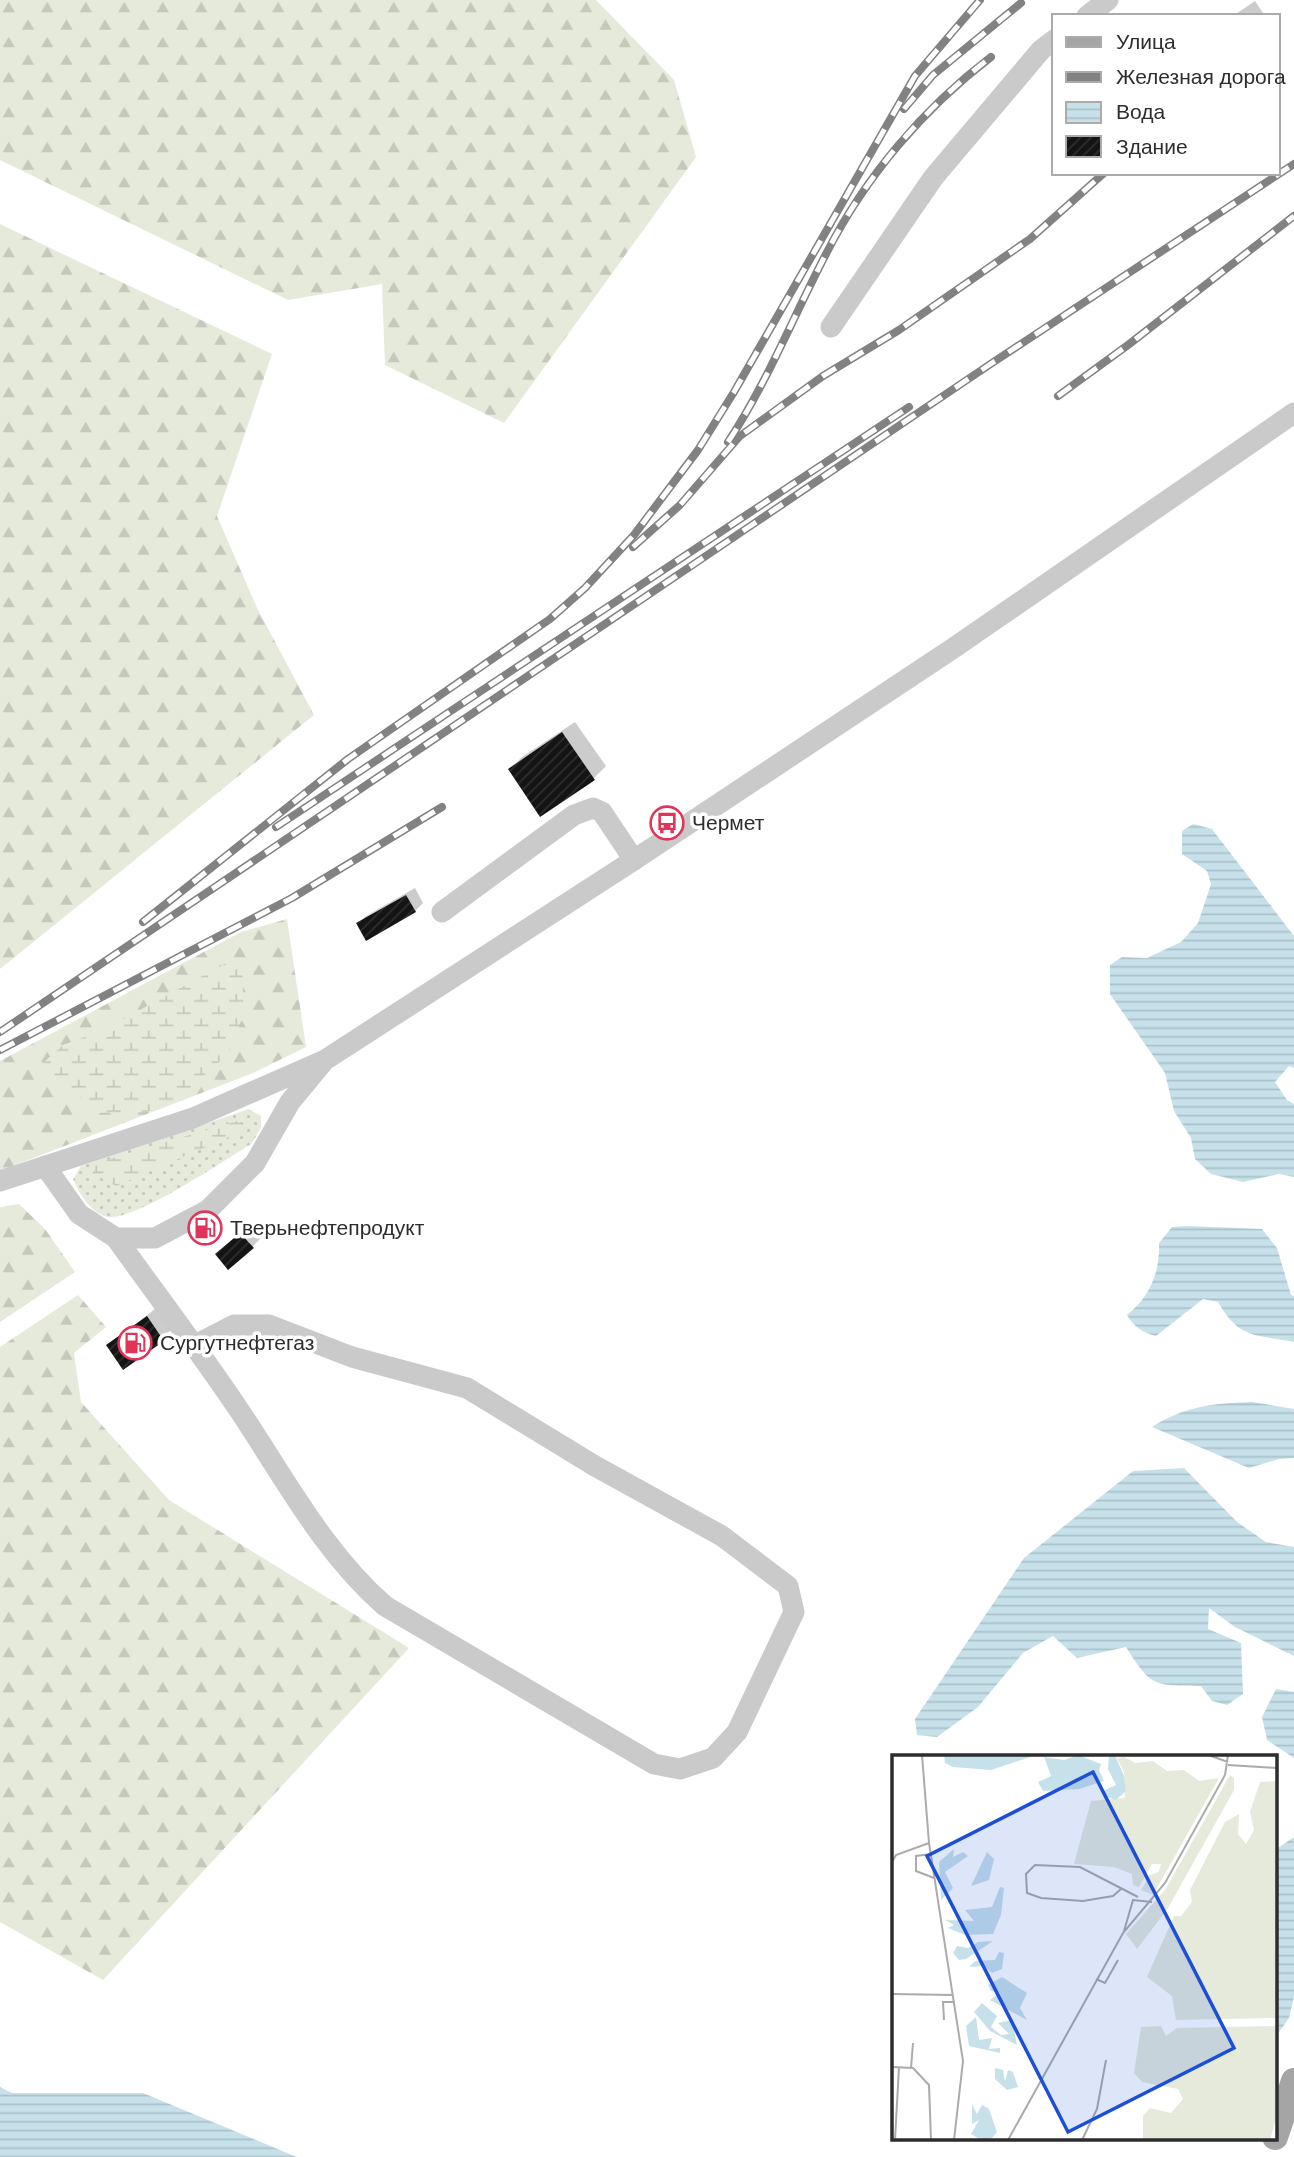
<svg xmlns="http://www.w3.org/2000/svg" width="1294" height="2157" font-family="'DM Sans',sans-serif">
<defs>
<pattern id="grass-dots" width="8" height="8" patternUnits="userSpaceOnUse" patternTransform="scale(1.75)"><rect width="8" height="8" fill="#e5eadb"/><path d="M2 2h.1M6 6h.1" fill="none" stroke="#c5c9bc" stroke-width="1.8" stroke-linecap="round"/></pattern>
<pattern id="forest-firs" width="22" height="20" patternUnits="userSpaceOnUse" patternTransform="scale(1.75)"><rect width="22" height="20" fill="#e5eadb"/><path d="M5 1l3.5 6h-7zM16 11l3.5 6h-7z" fill="#c5c9bc"/></pattern>
<pattern id="wetland-marsh" width="20" height="14" patternUnits="userSpaceOnUse" patternTransform="scale(1.75)"><rect width="20" height="14" fill="#e5eadb"/><path d="M1 5h8M5 5V1M11 12h8M15 12V8" fill="none" stroke="#c5c9bc"/></pattern>
<pattern id="water-rules" width="6" height="5" patternUnits="userSpaceOnUse" patternTransform="scale(1.75)"><rect width="6" height="5" fill="#c7e1ea"/><path d="M0 2.5h6" fill="none" stroke="#abc1c9"/></pattern>
<pattern id="building-hatch" width="6" height="6" patternUnits="userSpaceOnUse" patternTransform="scale(1.75)"><rect width="6" height="6" fill="#141414"/><path d="M-1 1l2-2M0 6l6-6M5 7l2-2" fill="none" stroke="#2e2e2e"/></pattern>
</defs>
<rect width="100%" height="100%" fill="#fff"/>
<path fill="url(#grass-dots)" d="M249,1109L261,1116V1128L251,1144C223,1161 137,1220 108,1217C91,1214 79,1193 73,1179L81,1166Z"/>
<g fill="url(#forest-firs)">
<polygon points="0,0 596,0 674,80 696,157 504,423 385,365 382,284 288,300 0,160"/>
<polygon points="0,224 272,354 217,516 257,608 314,715 0,969"/>
<polygon points="287,919 306,1047 253,1073 0,1171 0,1061 241,932"/>
<polygon points="19,1204 45,1229 75,1272 0,1322 0,1207"/>
<polygon points="78,1295 106,1327 74,1353 81,1402 169,1500 409,1648 103,1980 0,1922 0,1347"/>
</g>
<g fill="url(#wetland-marsh)">
<polygon points="230,961 242,970 244,1014 228,1054 179,1098 147,1112 91,1113 86,1100 35,1070 63,1045 101,1031"/>
<polygon points="237,1121 244,1127 243,1135 229,1137 116,1186 94,1174 94,1167 106,1160"/>
</g>
<g fill="url(#water-rules)">
<polygon points="1193,824 1212,829 1294,936 1294,1068 1289,1066 1275,1082 1287,1100 1294,1104 1294,1177 1279,1174 1243,1182 1211,1174 1195,1159 1191,1138 1174,1111 1165,1073 1110,994 1110,965 1122,957 1147,958 1181,942 1198,923 1211,884 1207,871 1182,854 1182,831"/>
<path d="M1188,1226L1262,1229L1277,1248L1291,1295L1294,1296V1342C1255,1334 1240,1340 1218,1302L1203,1299L1156,1336C1143,1333 1133,1326 1127,1315C1150,1297 1160,1272 1159,1243L1172,1227Z"/>
<path d="M1252,1402L1294,1409V1458L1279,1459L1249,1468L1152,1427C1184,1406 1216,1403 1252,1402Z"/>
<path d="M1184,1468L1237,1522L1266,1542L1294,1547V1656L1235,1627L1209,1608L1208,1629L1241,1643L1243,1694L1227,1705L1212,1701L1201,1686C1153,1685 1152,1688 1126,1647L1077,1658L1053,1636L1023,1653L978,1707L937,1737L917,1735L915,1719L1024,1558L1133,1471Z"/>
<polygon points="1276,1689 1294,1692 1294,1758 1267,1740 1262,1717"/>
<polygon points="1294,1837 1294,1997 1289,2018 1275,2038 1275,1850"/>
<polygon points="0,2087 12,2093 143,2093 297,2157 0,2157"/>
</g>
<g fill="#0003">
<polygon points="1255,1 1265,16 1233,16"/>
<polygon points="575,722 606,766 593,779 510,769 522,757"/>
<polygon points="415,888 423,903 415,911 358,924 366,916"/>
<polygon points="249,1226 260,1239 252,1247 225,1247"/>
<polygon points="160,1305 175,1327 124,1368 108,1346"/>
</g>
<g fill="url(#building-hatch)">
<polygon points="562,732 595,780 540,817 508,769"/>
<polygon points="406,895 416,912 366,941 356,923"/>
<polygon points="240,1233 254,1248 228,1270 215,1254"/>
<polygon points="147,1316 164,1341 123,1370 106,1345"/>
</g>
<g fill="none" stroke-linecap="round" stroke-linejoin="round">
<g stroke="#cacaca" stroke-width="21">
<polyline points="1087,16 1108,0"/>
<polyline points="831,327 933,178 1041,50 1054,40"/>
<polyline points="442,912 574,815 593,808 602,812 634,860"/>
<polyline points="45,1166 79,1214 116,1238 155,1238 208,1210 255,1163 290,1102 323,1062"/>
<polyline points="0,1181 193,1118 325,1060 634,860 955,647 1294,413"/>
<path d="M116,1238C156,1294 198,1349 237,1407C283,1475 322,1551 385,1606L654,1764L680,1769L713,1758L737,1732L794,1612L788,1586L722,1536L595,1466L467,1388L352,1357L269,1325H234L195,1345"/>
</g>
<polyline stroke="#a5a5a5" stroke-width="26" points="1275,2137 1294,2081"/>
<defs>
<g id="rail">
<polyline points="904,109 933,75 1021,3"/>
<polyline points="1058,396 1128,345 1294,216"/>
<path d="M728,442C767,383 794,315 827,252C866,176 923,109 991,57"/>
<polyline points="633,547 680,505 740,436 823,376 899,330 1030,239 1104,173"/>
<polyline points="276,827 909,407"/>
<polyline points="143,922 348,759 550,619 585,588 634,535 698,450 734,392 915,76 980,0"/>
<polyline points="0,1032 992,363 1294,164"/>
<polyline points="0,1050 292,898 442,807"/>
</g>
</defs>
<use href="#rail" stroke="#828282" stroke-width="8"/>
<use href="#rail" stroke="#fff" stroke-width="5" stroke-dasharray="16" stroke-linecap="butt"/>
</g>
<defs>
<symbol id="bus-ring" viewBox="-11 -11 22 22"><circle r="9.5" fill="#fff" stroke="#e03458" stroke-width="1.5"/><path d="M-5-6H5V4H4V6H2V4H-2V6H-4V4H-5ZM-3.5-4V0h7V-4ZM-3.5 1.2v1.5H-2V1.2ZM2 1.2v1.5H3.5V1.2Z" fill="#e03458"/></symbol>
<symbol id="fuel-ring" viewBox="-11 -11 22 22"><circle r="9.5" fill="#fff" stroke="#e03458" stroke-width="1.5"/><path d="M-5.5-6h7V0h2V4h1.3V-2.5L3-4.5l.8-.8L6-3V5H2.5V1h-1V6h-7ZM-4.2-4.7v3.2H.2V-4.7Z" fill="#e03458"/></symbol>
</defs>
<g fill-rule="evenodd">
<use href="#bus-ring" x="648" y="804" width="38" height="38"/>
<use href="#fuel-ring" x="186" y="1209" width="38" height="38"/>
<use href="#fuel-ring" x="116" y="1324" width="38" height="38"/>
</g>
<g text-anchor="middle" dominant-baseline="central" stroke-width="7" stroke-linejoin="round" paint-order="stroke">
<g font-size="21" fill="#2d2d2d" stroke="#fff" text-anchor="start">
<text x="692" y="823">Чермет</text>
<text x="230" y="1228">Тверьнефтепродукт</text>
<text x="160" y="1343">Сургутнефтегаз</text>
</g>
</g>
<g transform="translate(892 1755)">
<rect width="385" height="385" fill="#fff"/>
<path d="M232,2L244,8L261,6L275,16L292,15L307,26L327,23L261,140L249,135L258,120L267,117L269,109H260L247,132L241,130L240,119L222,112L182,109L199,46L233,43L232,17L225,3ZM338,20L342,23V35L276,153L245,194L234,179L273,135ZM385,26V263L284,265L280,241L255,222L282,161H289L300,147L298,135L333,67L347,59L346,79L354,89L362,75L358,57L368,27ZM269,271L274,281L285,273L385,271V360L378,385H251V361L258,353L279,358L291,344L286,334L250,327L242,318L249,272Z" fill="#e5eadb"/>
<path d="M257,157L267,158L247,185L244,173Z" fill="#e5eadb"/>
<path d="M52,0H144L99,15L61,12L53,8ZM186,0L209,9L207,15L212,26L187,34L151,36L146,27L159,21L152,2L172,5ZM217,0H223L232,21L234,36L224,45L212,41L213,35L224,30L216,14ZM62,94L61,102L71,97L76,101L53,117L61,133L49,145L47,107ZM95,97L102,104L97,125L79,131ZM108,132L112,133L109,160L101,179L73,180L56,173L62,170L53,165L82,166L73,155L100,152ZM101,186L74,204L67,205L61,198L65,191L76,193L86,187ZM107,197L112,198L110,214L100,218L92,211L77,212L83,206L103,205ZM110,222L135,238L128,253L135,265L98,245L108,238L99,236L96,230ZM90,248L105,261L99,272L109,280L117,279L106,268L120,265L125,290L98,276L82,257ZM84,262L87,285L100,283L97,294L108,293V298L77,291L74,271ZM103,313L111,315L113,327L116,315L121,317L126,332L115,335L103,324ZM80,349L85,359L90,350L97,354L105,377L100,383L89,385L79,379L87,365L80,369Z" fill="#c7e1ea"/>
<path fill="none" stroke="#ababab" stroke-width="2" d="M30,0L37,88L71,306L62,385M316,0L336,7M336,10L385,13M39,99L24,101V116L42,123M0,107L4,100L37,88M229,134L221,141L191,146L149,143L135,138L134,119L143,110L188,112L246,142M232,176L241,145L260,147M204,224L213,228L226,205M0,239L61,240M52,265L51,247H62M0,312L21,313L37,330L39,385M19,313L21,288M3,385L7,312M116,385L231,178L273,128L333,20L336,0M190,385L205,354L214,305"/>
<path fill="#1d4ed8" fill-opacity="0.15" stroke="#1d4ed8" stroke-width="3.5" d="M201,17L342,293L176,377L35,101Z"/>
<rect width="385" height="385" fill="none" stroke="#2d2d2d" stroke-width="3.5"/>
</g>
<rect x="1052" y="14" width="228" height="161" fill="#ffffff" stroke="#ababab" stroke-width="2"/>
<rect x="1066" y="37" width="35" height="10" fill="#a5a5a5" stroke="#ababab" stroke-width="2"/>
<text x="1116" y="49" font-size="21" fill="#2d2d2d">Улица</text>
<rect x="1066" y="72" width="35" height="10" fill="#828282" stroke="#ababab" stroke-width="2"/>
<text x="1116" y="84" font-size="21" fill="#2d2d2d">Железная дорога</text>
<rect x="1066" y="102" width="35" height="21" fill="url(#water-rules)" stroke="#ababab" stroke-width="2"/>
<text x="1116" y="119" font-size="21" fill="#2d2d2d">Вода</text>
<rect x="1066" y="136" width="35" height="21" fill="url(#building-hatch)" stroke="#ababab" stroke-width="2"/>
<text x="1116" y="154" font-size="21" fill="#2d2d2d">Здание</text>
</svg>
